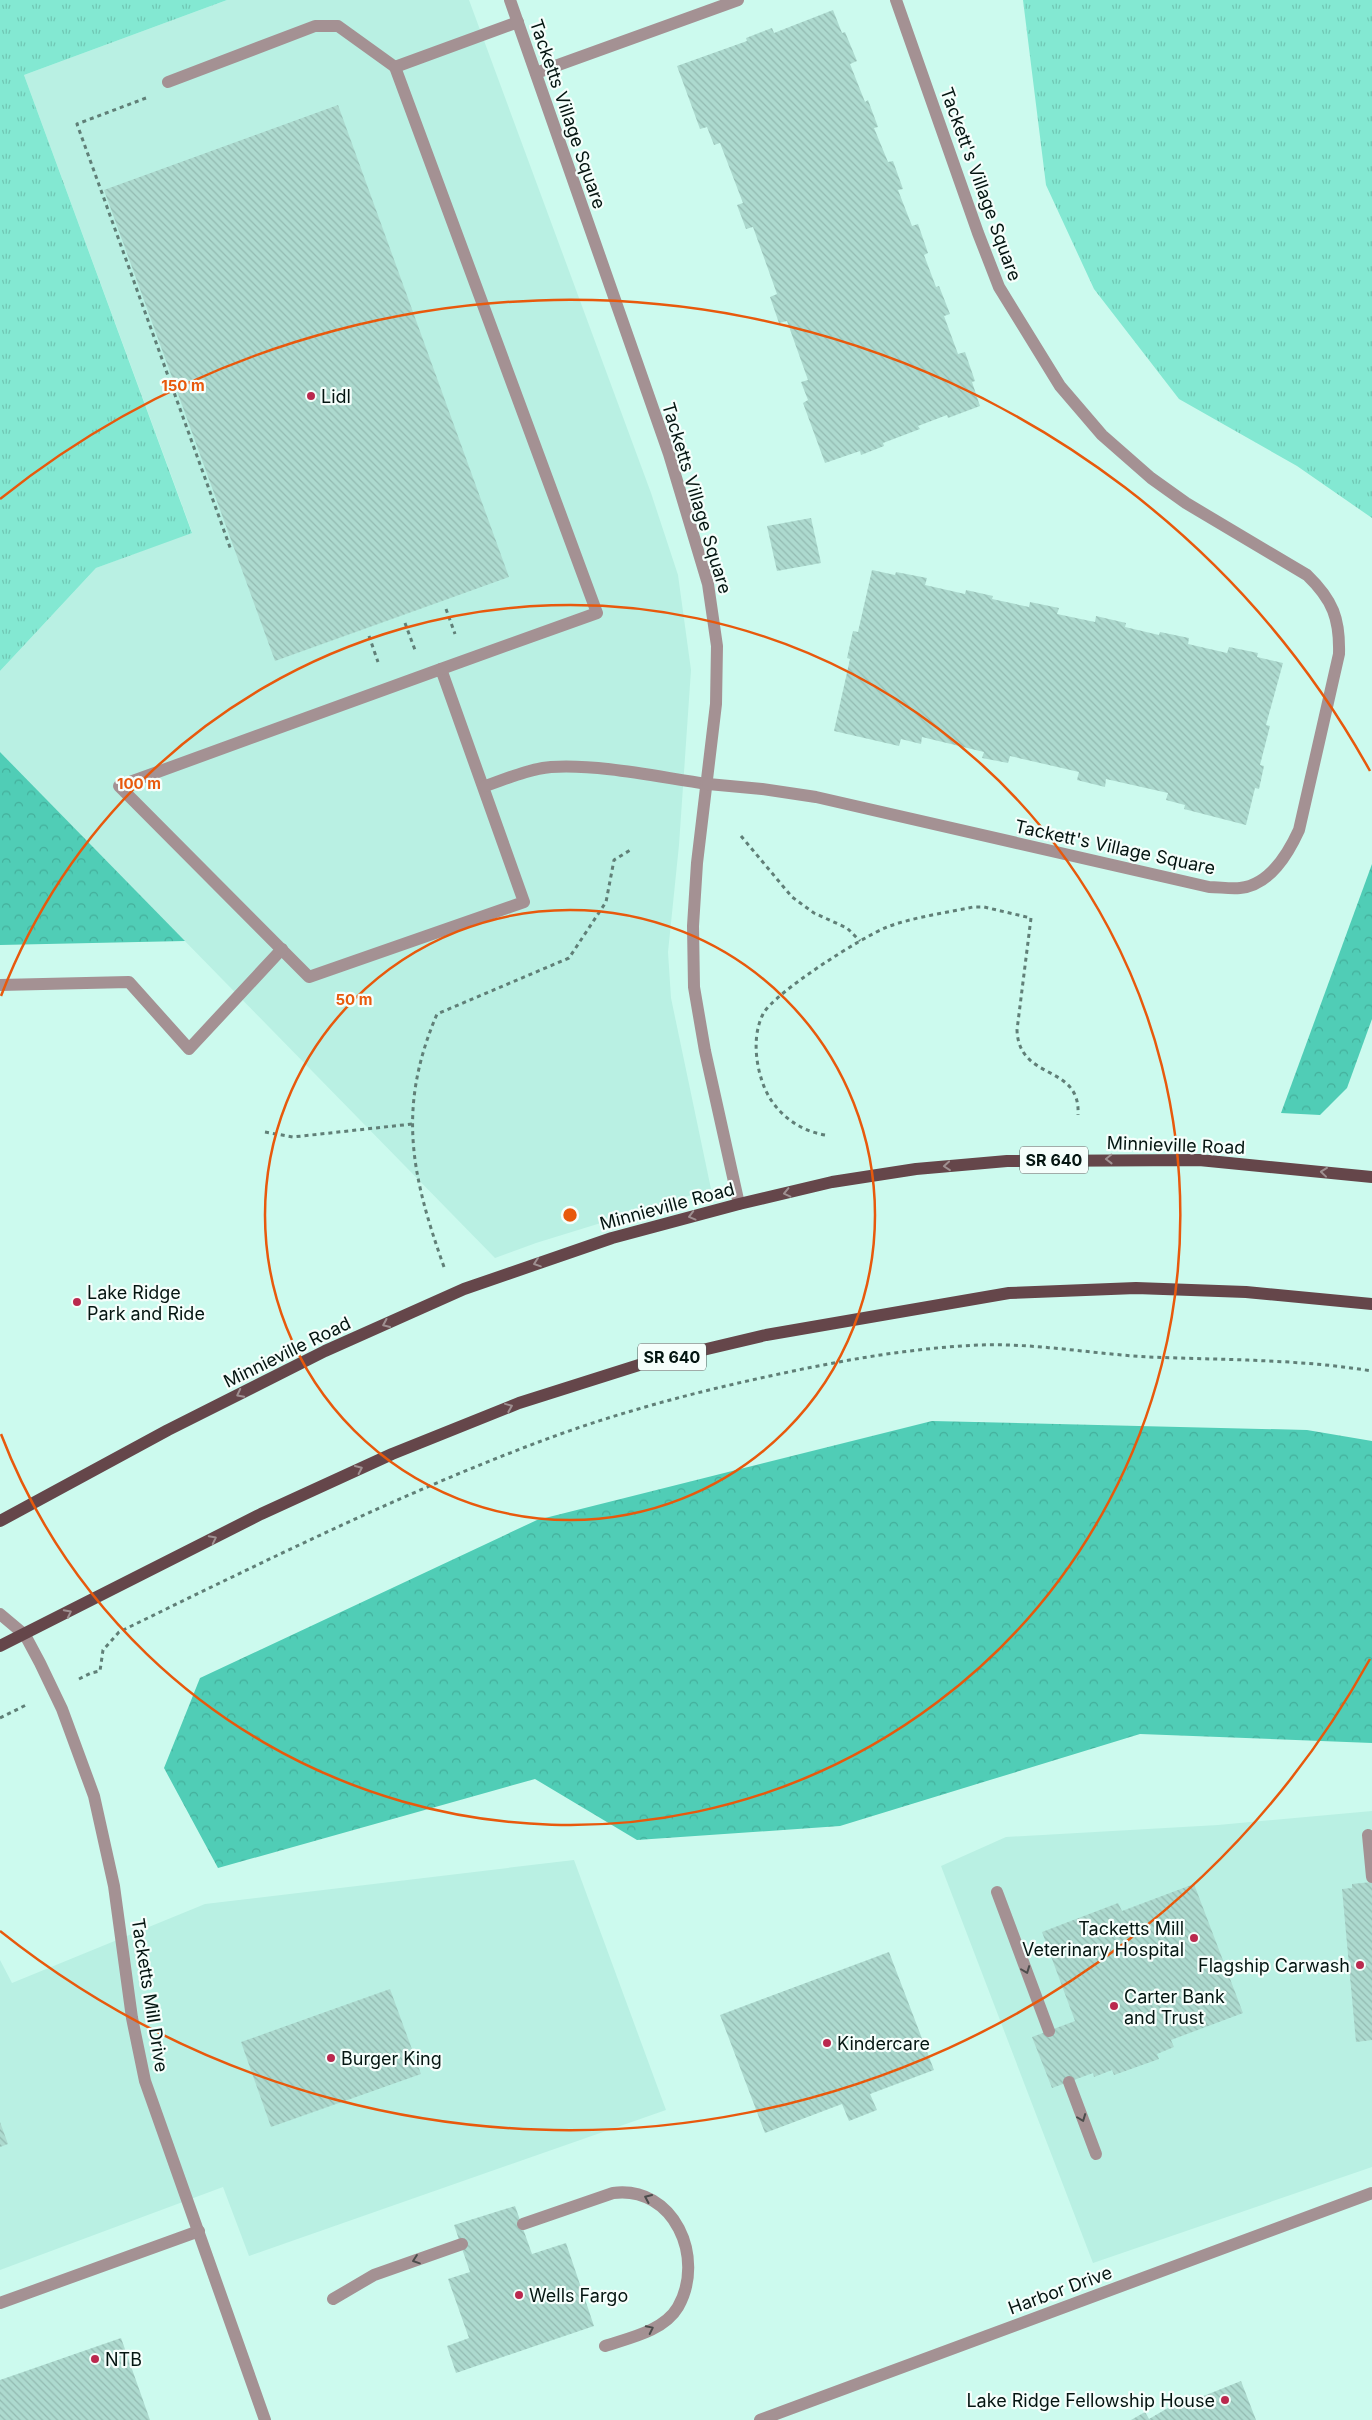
<svg xmlns="http://www.w3.org/2000/svg" width="1372" height="2420" font-family="Inter,sans-serif">
<defs>
<pattern id="grass-tufts" width="24" height="20" patternUnits="userSpaceOnUse" patternTransform="scale(1.25)"><rect width="24" height="20" fill="#83e8d2"/><path d="M3 7l-1-3M5 7V3M7 7l1-3M15 17l-1-3M17 17v-4M19 17l1-3" fill="none" stroke="#70c6b3"/></pattern>
<pattern id="forest-crowns" width="20" height="18" patternUnits="userSpaceOnUse" patternTransform="scale(1.25)"><rect width="20" height="18" fill="#50cdb6"/><path d="M2 6a3 3 0 1 1 6 0M12 15a3 3 0 1 1 6 0" fill="none" stroke="#44af9b"/></pattern>
<pattern id="building-back-hatch" width="6" height="6" patternUnits="userSpaceOnUse" patternTransform="scale(1.25)"><rect width="6" height="6" fill="#addacf"/><path d="M-1 5l2 2M0 0l6 6M5-1l2 2" fill="none" stroke="#93bab1"/></pattern>
</defs>
<rect width="100%" height="100%" fill="#ccfaee"/>
<g fill="#b9f0e3">
<polygon points="227,0 469,0 651,493 678,575 691,670 679,845 668,952 671,998 711,1189 536,1243 495,1258 0,752 0,671 96,568 192,532 24,75"/>
<polygon points="1372,1811 1372,2167 1093,2263 941,1866 1006,1837 1218,1825"/>
<polygon points="574,1860 666,2110 249,2256 223,2187 0,2270 0,1960 12,1983 205,1904"/>
</g>
<g fill="url(#grass-tufts)">
<polygon points="0,0 227,0 24,75 192,533 96,568 0,671"/>
<polygon points="1023,0 1372,0 1372,518 1297,466 1179,399 1094,289 1046,185"/>
</g>
<g fill="url(#forest-crowns)">
<polygon points="0,752 185,941 0,945"/>
<polygon points="1372,864 1372,1019 1347,1088 1320,1115 1281,1113"/>
<polygon points="932,1421 1307,1430 1372,1441 1372,1743 1140,1734 840,1826 637,1840 535,1779 218,1868 164,1768 200,1678 537,1520"/>
</g>
<g fill="url(#building-back-hatch)">
<polygon points="833,10 842,33 845,32 857,61 850,64 865,102 868,100 878,127 874,128 888,162 893,161 903,189 898,190 912,226 918,224 928,253 924,255 936,287 939,286 950,314 944,316 958,354 965,352 975,381 972,382 980,406 948,418 947,415 918,426 920,429 883,443 884,446 861,455 860,451 825,463 803,403 808,400 801,382 808,380 787,321 779,323 770,297 777,294 753,227 746,229 737,205 743,203 720,143 714,145 707,127 700,129 677,66 747,41 746,38 772,28 774,33"/>
<polygon points="338,105 509,577 275,661 104,190"/>
<polygon points="811,518 821,563 777,571 767,526"/>
<polygon points="872,570 895,575 896,572 927,578 925,585 965,594 966,590 993,596 992,599 1029,607 1030,602 1059,608 1057,614 1095,622 1096,616 1126,623 1125,627 1159,635 1160,632 1189,638 1188,644 1227,653 1229,647 1258,653 1257,657 1283,663 1266,725 1270,726 1260,765 1264,766 1259,789 1255,788 1246,825 1184,809 1185,805 1166,800 1168,793 1106,779 1105,787 1077,780 1079,772 1010,756 1008,763 982,758 984,752 922,737 921,744 901,739 899,746 834,731 850,659 847,658 853,631 858,632"/>
<polygon points="1372,1882 1372,2040 1356,2042 1342,1889 1352,1888 1352,1884"/>
<polygon points="1194,1884 1243,2013 1171,2040 1174,2047 1157,2054 1159,2059 1114,2075 1112,2070 1094,2077 1093,2073 1052,2088 1032,2037 1075,2021 1042,1932 1118,1903 1122,1911"/>
<polygon points="889,1952 934,2070 870,2094 877,2110 849,2121 842,2104 765,2133 720,2015"/>
<polygon points="390,1989 421,2074 271,2127 241,2042"/>
<polygon points="0,2122 8,2144 0,2147"/>
<polygon points="515,2206 532,2254 566,2243 594,2326 456,2373 447,2346 469,2338 448,2279 470,2272 454,2225"/>
<polygon points="121,2338 150,2420 0,2420 0,2380"/>
<polygon points="1241,2381 1256,2420 1131,2420 1145,2412 1149,2419 1185,2398 1190,2407 1203,2403 1201,2397"/>
</g>
<g fill="none" stroke-linecap="round" stroke-linejoin="round">
<g stroke="#607f77" stroke-width="3" stroke-dasharray="4 4" stroke-linecap="butt">
<polyline points="146,98 77,124 231,550"/>
<polyline points="446,609 455,634"/>
<polyline points="405,623 415,650"/>
<polyline points="369,636 378,662"/>
<polyline points="741,836 792,897 814,913 847,928 860,941"/>
<polyline points="265,1132 293,1137 412,1124"/>
<path d="M825,1135C795,1130 771,1109 762,1081C755,1060 753,1034 763,1014C775,992 862,937 887,927C914,917 945,913 973,907H984L1031,918L1017,1030C1019,1082 1081,1063 1078,1115"/>
<path d="M444,1267C411,1174 397,1108 437,1014L569,958L606,902L614,860L632,849"/>
<path d="M79,1679L91,1673L100,1671L103,1650L119,1632C259,1564 399,1494 544,1440C622,1411 703,1390 784,1373C849,1359 913,1348 979,1345C1036,1343 1093,1354 1149,1357C1223,1360 1299,1359 1372,1371"/>
<polyline points="0,1718 28,1704"/>
</g>
<g stroke="#a49193" stroke-width="12">
<polyline points="536,73 738,0"/>
<polyline points="168,82 315,26 338,26 395,67"/>
<polygon points="441,669 524,902 309,977 119,786"/>
<polyline points="441,669 597,613 395,67 518,22"/>
<path d="M485,786C506,779 528,769 551,767C601,764 658,777 708,784"/>
<polyline points="0,985 129,982 189,1049 282,949"/>
<polyline points="1368,1835 1372,1877"/>
<polyline points="997,1892 1049,2031"/>
<polyline points="1069,2082 1096,2154"/>
<path d="M523,2224L613,2193C674,2185 706,2258 678,2307C664,2331 629,2338 605,2346"/>
<polyline points="333,2299 374,2275 462,2244"/>
</g>
<g stroke="#a49193" stroke-width="12">
<polyline points="510,0 669,454 708,584 717,646 716,704 697,863 693,926 694,987 705,1051 739,1204"/>
<path d="M708,784L762,789L816,797L1209,887C1219,887 1230,889 1240,888C1270,885 1288,854 1299,830L1339,654C1340,619 1333,600 1307,575L1186,503L1151,478L1102,435L1060,386L999,287L978,233L896,0"/>
<polyline points="0,1614 25,1635 40,1663 62,1709 94,1796 114,1886 132,2018 145,2081 265,2420"/>
<polyline points="0,2303 199,2231"/>
<polyline points="760,2420 1372,2193"/>
</g>
<g stroke="#65464a" stroke-width="12">
<polyline points="0,1521 168,1430 325,1351 464,1289 612,1238 739,1204 832,1182 916,1169 1007,1161 1199,1160 1372,1177"/>
<polyline points="0,1646 261,1514 392,1454 519,1403 639,1365 766,1335 1009,1293 1136,1288 1246,1292 1372,1304"/>
</g>
</g>
<defs><path id="oneway-chevron" d="M-2-3.5L2.5 0L-2 3.5" fill="none" stroke-width="1.6" stroke-linecap="round" stroke-linejoin="round" transform="scale(1.25)"/></defs>
<g stroke="#9f9091">
<use href="#oneway-chevron" transform="translate(1109 1159) rotate(179)"/>
<use href="#oneway-chevron" transform="translate(947 1166) rotate(175)"/>
<use href="#oneway-chevron" transform="translate(1324 1172) rotate(-174)"/>
<use href="#oneway-chevron" transform="translate(787 1193) rotate(167)"/>
<use href="#oneway-chevron" transform="translate(692 1216) rotate(165)"/>
<use href="#oneway-chevron" transform="translate(537 1263) rotate(161)"/>
<use href="#oneway-chevron" transform="translate(386 1324) rotate(156)"/>
<use href="#oneway-chevron" transform="translate(240 1394) rotate(153)"/>
<use href="#oneway-chevron" transform="translate(509 1407) rotate(-22)"/>
<use href="#oneway-chevron" transform="translate(359 1469) rotate(-25)"/>
<use href="#oneway-chevron" transform="translate(213 1539) rotate(-27)"/>
<use href="#oneway-chevron" transform="translate(68 1613) rotate(-27)"/>
</g>
<g stroke="#4c4d4c">
<use href="#oneway-chevron" transform="translate(1026 1970) rotate(69)"/>
<use href="#oneway-chevron" transform="translate(1082 2118) rotate(69)"/>
<use href="#oneway-chevron" transform="translate(648 2198) rotate(-156)"/>
<use href="#oneway-chevron" transform="translate(416 2260) rotate(161)"/>
<use href="#oneway-chevron" transform="translate(650 2329) rotate(-26)"/>
</g>
<g fill="none" stroke="#e8590c" stroke-width="2.5">
<circle cx="570" cy="1215" r="305"/>
<path d="M1 996A610 610 0 1 1 1 1434"/>
<path d="M1370 1659A915 915 0 0 1 0 1931M0 499A915 915 0 0 1 1370 771"/>
</g>
<g fill="#ba294e" stroke="#f5fefb" stroke-width="2">
<circle cx="311" cy="396" r="5"/>
<circle cx="77" cy="1302" r="5"/>
<circle cx="1194" cy="1938" r="5"/>
<circle cx="1360" cy="1965" r="5"/>
<circle cx="1114" cy="2006" r="5"/>
<circle cx="827" cy="2043" r="5"/>
<circle cx="331" cy="2058" r="5"/>
<circle cx="519" cy="2295" r="5"/>
<circle cx="95" cy="2359" r="5"/>
<circle cx="1225" cy="2400" r="5"/>
</g>
<g text-anchor="middle" dominant-baseline="central" stroke-width="4.5" stroke-linejoin="round" paint-order="stroke">
<g fill="#f5fefb" stroke="#4c5b57" stroke-width="1">
<rect x="1020" y="1146.5" width="68" height="27" rx="4"/>
<rect x="638" y="1343.5" width="68" height="27" rx="4"/>
</g>
<g font-size="16" font-weight="bold" fill="#041511">
<text x="1054" y="1160">SR 640</text>
<text x="672" y="1357">SR 640</text>
</g>
<g font-size="18" fill="#041511" stroke="#f5fefb">
<text transform="translate(568 114) rotate(71)">Tacketts Village Square</text>
<text transform="translate(981 184) rotate(70)">Tackett's Village Square</text>
<text transform="translate(697 498) rotate(73)">Tacketts Village Square</text>
<text transform="translate(1115 847) rotate(12)">Tackett's Village Square</text>
<text transform="translate(1176 1145) rotate(2)">Minnieville Road</text>
<text transform="translate(667 1206) rotate(-15)">Minnieville Road</text>
<text transform="translate(287 1352) rotate(-26)">Minnieville Road</text>
<text transform="translate(150 1995) rotate(81)">Tacketts Mill Drive</text>
<text transform="translate(1060 2290) rotate(-20)">Harbor Drive</text>
</g>
<g font-size="18" fill="#041511" stroke="#f5fefb" text-anchor="start">
<text x="321" y="396">Lidl</text>
<text x="87" y="1292">Lake Ridge<tspan x="87" dy="21">Park and Ride</tspan></text>
<text x="1184" y="1928" text-anchor="end">Tacketts Mill<tspan x="1184" dy="21">Veterinary Hospital</tspan></text>
<text x="1350" y="1965" text-anchor="end">Flagship Carwash</text>
<text x="1124" y="1996">Carter Bank<tspan x="1124" dy="21">and Trust</tspan></text>
<text x="837" y="2043">Kindercare</text>
<text x="341" y="2058">Burger King</text>
<text x="529" y="2295">Wells Fargo</text>
<text x="105" y="2359">NTB</text>
<text x="1215" y="2400" text-anchor="end">Lake Ridge Fellowship House</text>
</g>
</g>
<circle cx="570" cy="1215" r="8" fill="#e8590c" stroke="#f5fefb" stroke-width="2.5"/>
<g font-size="15" text-anchor="middle" font-weight="bold" fill="#e8590c" stroke="#f5fefb" stroke-width="4.5" stroke-linejoin="round" paint-order="stroke">
<text x="183" y="391">150 m</text>
<text x="139" y="789">100 m</text>
<text x="354" y="1005">50 m</text>
</g>
</svg>
